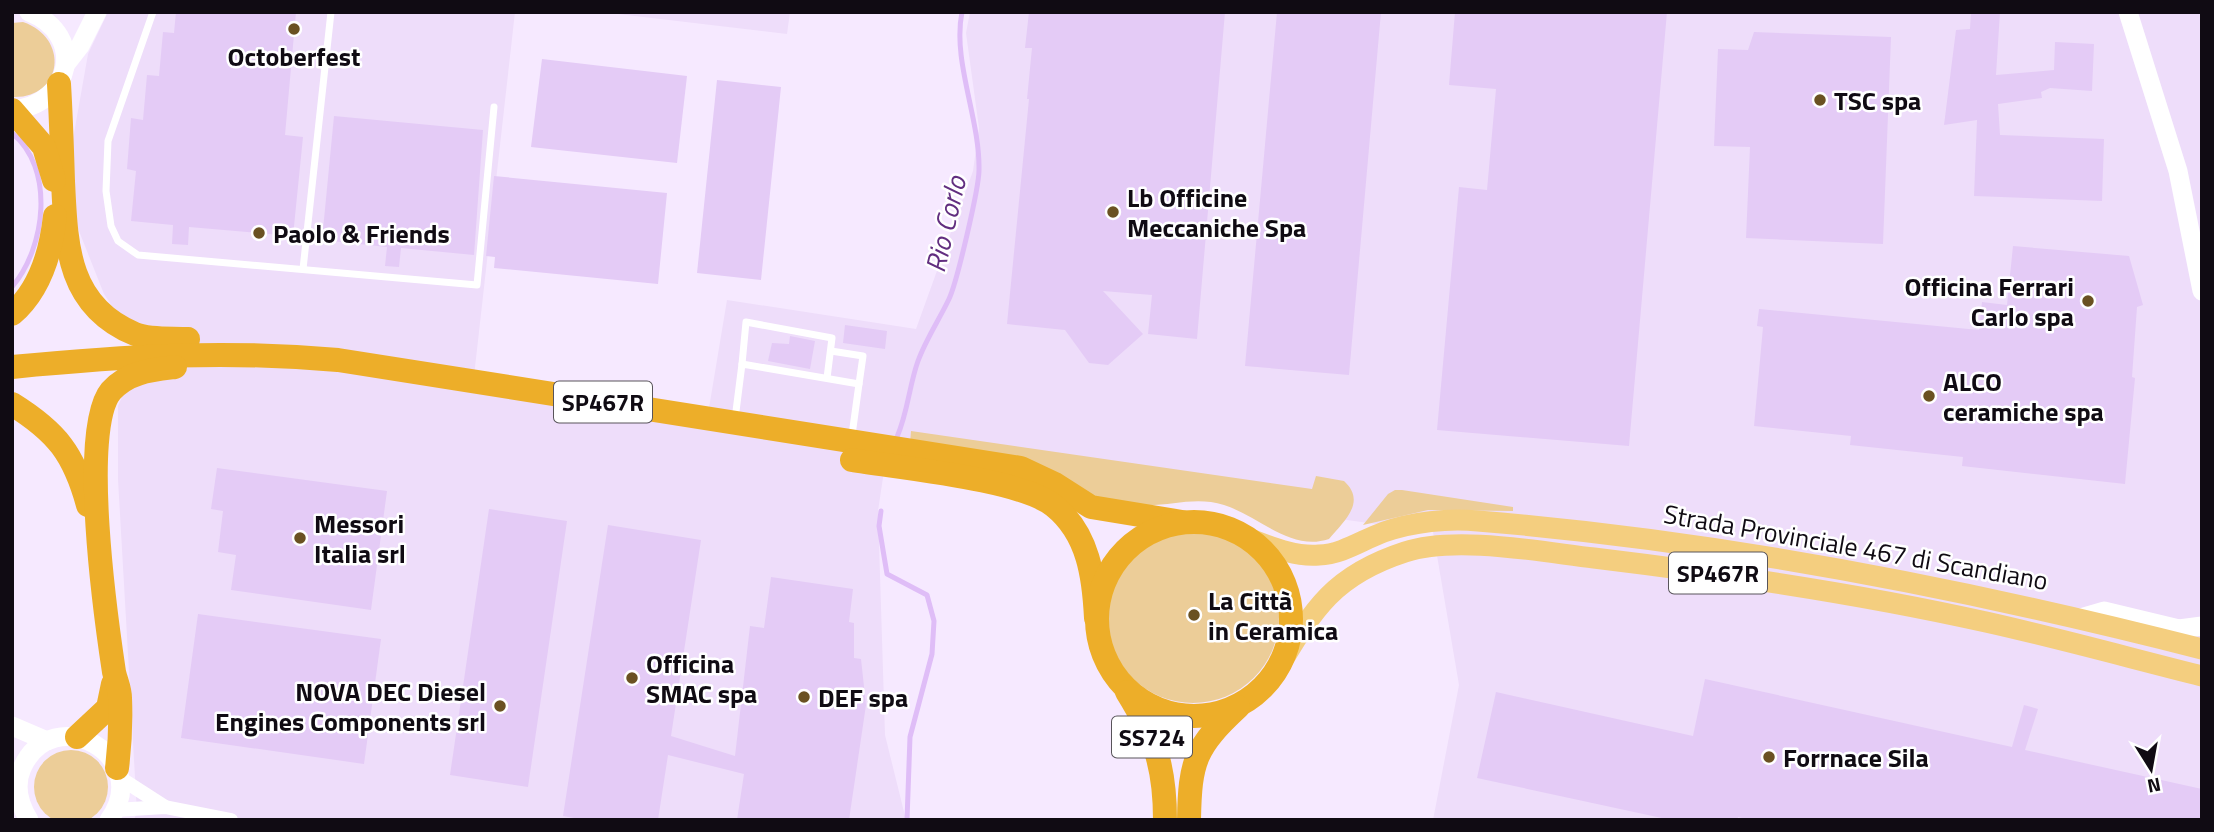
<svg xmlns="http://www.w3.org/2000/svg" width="2214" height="832" font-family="'Titillium Web',sans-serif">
<rect width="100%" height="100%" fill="#f6e9ff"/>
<g fill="#eeddfa">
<polygon points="108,12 515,12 473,385 707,420 727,300 916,329 973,171 979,128 966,33 970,12 2202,12 2202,820 1433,820 1459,685 1433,532 1024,475 887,451 878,511 885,735 906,820 134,820 137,812 118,479 118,406 142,351 104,294 77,226 70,156 88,54"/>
<polygon points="601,12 790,12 787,34"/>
</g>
<g fill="#eccd98">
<path d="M23,22C70,38 63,99 12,97V23Z"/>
<path d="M911,431L1312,489L1316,476L1344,481C1367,502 1344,521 1329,539C1291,552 1259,516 1224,505C1196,496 1172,506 1144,505C1133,505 1122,503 1112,501L910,444Z"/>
<polygon points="1395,490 1402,490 1513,507 1513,511 1428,510 1363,525 1388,494"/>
<circle cx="1193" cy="617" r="86"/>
<circle cx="71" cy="787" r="37"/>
</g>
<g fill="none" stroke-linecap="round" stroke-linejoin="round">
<g stroke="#dfbdf7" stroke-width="5">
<path d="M12,133C55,168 46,247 12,287"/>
<path d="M897,437C908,412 909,386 918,361C926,339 939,320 949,299C957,282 979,188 979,170C980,118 952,61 962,12"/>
<polyline points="881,511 879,526 887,574 927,595 934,621 932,654 910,737 907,820"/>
</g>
</g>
<g fill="#e4cbf6">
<polygon points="176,12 296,12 285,135 303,137 293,236 189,227 188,245 172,244 173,225 131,221 136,171 127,169 131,118 143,120 147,75 159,76 163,32 174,33"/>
<polygon points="1029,12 1225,12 1197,339 1148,334 1152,295 1103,291 1143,334 1108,365 1089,363 1065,330 1007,324 1029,99 1027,99 1032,48 1025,48"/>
<polygon points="1277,12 1381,12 1349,375 1245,366"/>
<polygon points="1455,12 1667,12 1629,446 1437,430 1459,187 1487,190 1496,89 1449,85"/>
<polygon points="1971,12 2000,12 1996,75 2054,70 2055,42 2094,44 2092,91 2050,88 2041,92 2042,98 1998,104 2000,135 2104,139 2102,201 1974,196 1977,120 1944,125 1956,30 1970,29"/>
<polygon points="1754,32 1891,37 1883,244 1746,238 1750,147 1714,146 1718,49 1748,50"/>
<polygon points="542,59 687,76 677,163 531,147"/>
<polygon points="717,80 781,87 761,280 697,273"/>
<polygon points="334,116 483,130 474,255 401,248 399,267 385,266 387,247 322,240"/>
<polygon points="494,176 667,193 658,284 494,268 495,257 486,256"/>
<polygon points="2013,246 2129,256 2143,305 2137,307 2132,377 2135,378 2125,484 1962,466 1963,457 1850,445 1851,436 1754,426 1763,327 1757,326 1759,309 1979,330 1982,302 2007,305"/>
<polygon points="845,325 887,331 885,349 843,343"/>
<polygon points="790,336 815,341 810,369 768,361 772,343 789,344"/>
<polygon points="217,468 387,491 371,610 231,590 236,555 218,552 223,511 211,509"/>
<polygon points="489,509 567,521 528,787 450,775"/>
<polygon points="608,525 701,540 671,736 735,756 750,626 764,628 771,577 853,589 849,622 854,623 854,658 861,659 866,705 849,820 737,820 744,774 668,755 658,820 585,820 563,816"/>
<polygon points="198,614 381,639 364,764 181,738"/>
<polygon points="1705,679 2012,747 2024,705 2038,709 2025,750 2202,789 2202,820 1750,820 1738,817 1737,820 1671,820 1477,778 1496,692 1693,736"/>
</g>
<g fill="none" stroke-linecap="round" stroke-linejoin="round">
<g stroke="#fff" stroke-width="7">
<polyline points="153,12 108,141 106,191 111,226 118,241 138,255 477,285 494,107"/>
<polyline points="303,269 331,12"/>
<polyline points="831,351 863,356 859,384"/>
<polyline points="742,364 746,322 832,338 827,378"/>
<polyline points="735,419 742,364 859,384 852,435"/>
</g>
<g stroke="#fff" stroke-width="14">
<polyline points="120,778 165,807"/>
<polyline points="115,810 165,807 231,820"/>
</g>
<g stroke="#fff" stroke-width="19">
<polyline points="2128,12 2178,171 2202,291"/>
<polyline points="66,64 80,46 97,12"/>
<path d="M12,110C72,105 87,35 29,12"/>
<polyline points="2080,618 2104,611 2179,629 2202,626"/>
<polyline points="12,726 47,741"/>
<path d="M29,820C19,804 14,786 22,768C53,699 155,756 109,820"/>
</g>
<g stroke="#f4ce7f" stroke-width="21">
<path d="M1253,540C1274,548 1296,557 1319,555C1343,554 1362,540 1384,532C1413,522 1448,518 1478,521C1723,541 1964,588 2202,649"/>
<path d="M1277,670C1314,608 1334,575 1405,552C1455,535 1542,552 1594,558C1726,574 1857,593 1986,622C2058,638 2130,658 2202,676"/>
</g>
<g stroke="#edae29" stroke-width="24">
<path d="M59,84C61,117 62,149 63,181C66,245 67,306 135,334C150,340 172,338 188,339"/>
<polyline points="12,110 44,147 54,180"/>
<path d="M12,314C40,290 51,252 55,216"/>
<path d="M12,367C125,356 225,350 338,360L1021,468L1055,484L1091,507L1182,522"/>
<path d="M12,404C57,432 74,454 88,505"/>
<path d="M852,460C899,468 1021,479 1054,506C1089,534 1094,578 1096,618"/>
<circle cx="1194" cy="619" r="97"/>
<path d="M1127,692C1155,737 1165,767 1165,820"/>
<polyline points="77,737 108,708 113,684"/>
<path d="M117,768C120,744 121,722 120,698C120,689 116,681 114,672C106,619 79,429 111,391C128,372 151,370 175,367"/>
<path d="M1189,820C1190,761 1195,747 1238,707"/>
</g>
</g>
<g fill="#6a5122" stroke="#fff" stroke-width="2.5">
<circle cx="294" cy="29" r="7"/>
<circle cx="1820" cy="100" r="7"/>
<circle cx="1113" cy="212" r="7"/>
<circle cx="259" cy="233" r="7"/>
<circle cx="2088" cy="301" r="7"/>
<circle cx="1929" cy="396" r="7"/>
<circle cx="300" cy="538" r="7"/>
<circle cx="1194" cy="615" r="7"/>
<circle cx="632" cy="678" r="7"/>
<circle cx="804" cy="697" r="7"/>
<circle cx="500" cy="706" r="7"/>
<circle cx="1769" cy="757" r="7"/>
</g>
<g text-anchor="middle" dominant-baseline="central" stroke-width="5" stroke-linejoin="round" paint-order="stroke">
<g fill="#fff" stroke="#58545a" stroke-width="2">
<rect x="554" y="381.5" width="98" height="41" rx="5"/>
<rect x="1669" y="552.5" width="98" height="41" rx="5"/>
<rect x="1112" y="716.5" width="80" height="41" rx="5"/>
</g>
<g font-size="24" font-weight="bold" fill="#100b13">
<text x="603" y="402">SP467R</text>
<text x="1718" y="573">SP467R</text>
<text x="1152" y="737">SS724</text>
</g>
<g font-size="26" font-weight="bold" fill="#100b13" stroke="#fff" text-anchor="start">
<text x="294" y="56" text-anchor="middle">Octoberfest</text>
<text x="1834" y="100">TSC spa</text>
<text x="1127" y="197">Lb Officine<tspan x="1127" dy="30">Meccaniche Spa</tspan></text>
<text x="273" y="233">Paolo &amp; Friends</text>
<text x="2074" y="286" text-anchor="end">Officina Ferrari<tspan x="2074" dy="30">Carlo spa</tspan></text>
<text x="1943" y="381">ALCO<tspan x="1943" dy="30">ceramiche spa</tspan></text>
<text x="314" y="523">Messori<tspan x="314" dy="30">Italia srl</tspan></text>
<text x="1208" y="600">La Città<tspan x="1208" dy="30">in Ceramica</tspan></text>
<text x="646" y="663">Officina<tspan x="646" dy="30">SMAC spa</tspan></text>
<text x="486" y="691" text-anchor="end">NOVA DEC Diesel<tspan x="486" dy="30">Engines Components srl</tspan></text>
<text x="818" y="697">DEF spa</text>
<text x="1783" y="757">Forrnace Sila</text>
</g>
<g font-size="26" fill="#100b13" stroke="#fff">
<text transform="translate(1856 547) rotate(10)">Strada Provinciale 467 di Scandiano</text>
</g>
<g font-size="28" font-style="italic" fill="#622e80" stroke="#fff">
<text transform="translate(945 224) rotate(-77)">Rio Corlo</text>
</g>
</g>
<rect width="2214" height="832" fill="none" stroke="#100b13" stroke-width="28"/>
<g transform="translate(2151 769) rotate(169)" stroke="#ffffff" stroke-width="5" paint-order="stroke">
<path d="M0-5L12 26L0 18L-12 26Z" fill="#100b13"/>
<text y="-10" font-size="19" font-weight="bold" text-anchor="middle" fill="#100b13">N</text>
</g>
</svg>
